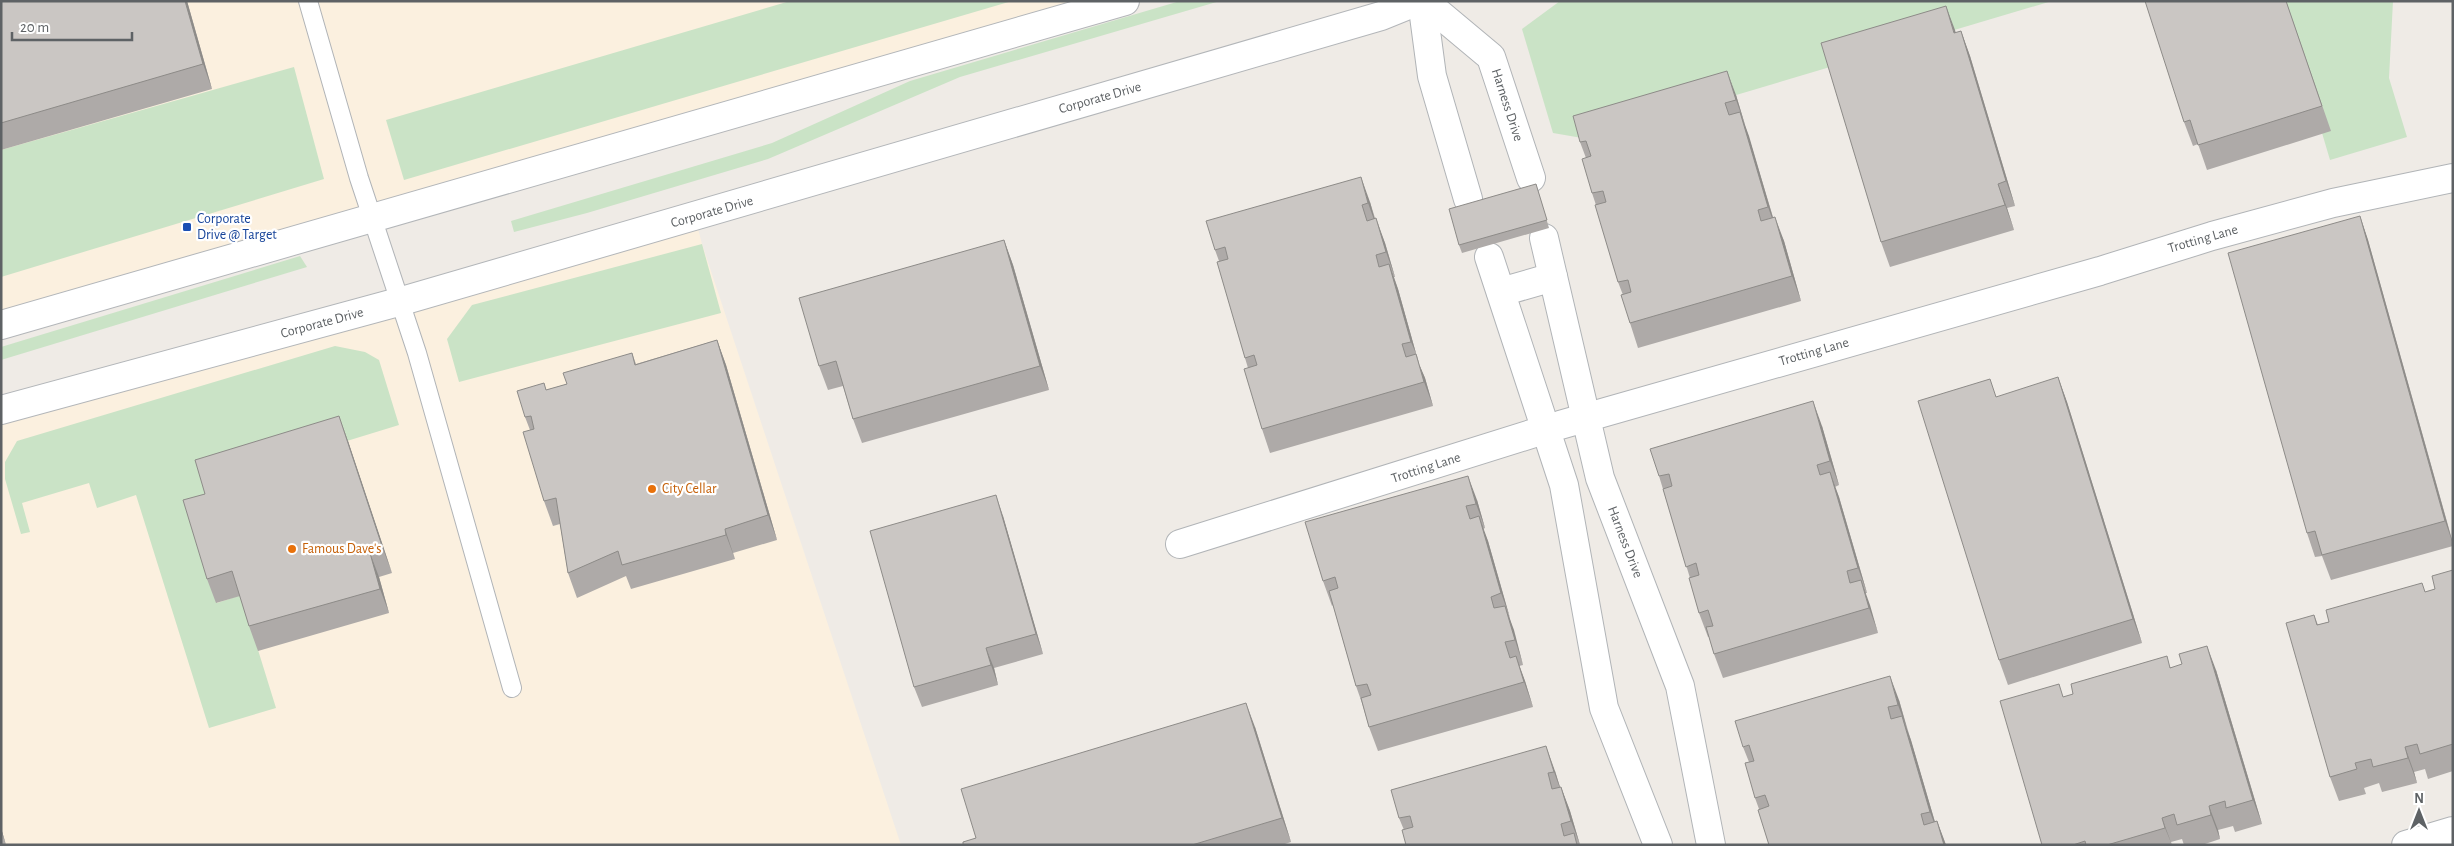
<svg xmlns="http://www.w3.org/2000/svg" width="2454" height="846" font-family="'Alegreya Sans',sans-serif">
<rect width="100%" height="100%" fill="#efebe6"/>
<g fill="#fbf0df">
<polygon points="1,1 1125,1 1,325"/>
<polygon points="695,217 702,244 901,845 1,845 1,410"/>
</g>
<g fill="#cae3c6">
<polygon points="790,1 1012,1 404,180 386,120"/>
<polygon points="1180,1 1220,1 960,77 768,159 587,213 514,232 511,221 772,143 910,81"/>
<polygon points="1560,1 2052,1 1588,139 1553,133 1522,29"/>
<polygon points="2283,1 2393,1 2389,78 2407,137 2330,160"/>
<polygon points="294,67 324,179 1,277 1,150"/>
<polygon points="702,244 721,313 459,382 447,339 472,305"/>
<polygon points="300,256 307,267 1,360 1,347"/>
<polygon points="335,346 365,352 379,360 399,425 204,485 214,518 217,603 241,595 276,708 209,728 136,495 97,508 89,483 22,503 30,532 21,534 5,479 5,462 17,441"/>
</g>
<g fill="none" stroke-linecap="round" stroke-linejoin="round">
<defs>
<polyline id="lane" points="308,1 359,178 417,353 512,688"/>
<g id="street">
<polyline points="1422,1 1432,76 1468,199"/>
<polyline points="1424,1 1491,57 1531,178"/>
<polyline points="1544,238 1600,478 1680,686 1711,845"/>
<polyline points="1489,257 1564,485 1604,708 1658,845"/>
<polyline points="1501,292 1553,277"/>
<polyline points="1180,544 1560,425 2100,271 2212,236 2333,203 2453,178"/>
<polyline points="2406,845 2453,831"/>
</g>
<g id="secondary">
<polyline points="1,325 1125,1"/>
<polyline points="1,410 402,301 1381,16 1418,1"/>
</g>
</defs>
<use href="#lane" stroke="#b1b4b7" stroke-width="20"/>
<use href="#street" stroke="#b1b4b7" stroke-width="30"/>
<use href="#secondary" stroke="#b3b6b9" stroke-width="30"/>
<use href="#lane" stroke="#fff" stroke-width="18"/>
<use href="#street" stroke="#fff" stroke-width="28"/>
<use href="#secondary" stroke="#fff" stroke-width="28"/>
</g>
<g fill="#aeaaa8">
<polygon points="1,1 187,1 212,89 1,150"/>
<polygon points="2286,1 2331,131 2207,170 2198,144 2193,146 2184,122"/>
<polygon points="1961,31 1970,56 2015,206 2007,208 2014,230 1890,267 1881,242 1956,33"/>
<polygon points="1736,95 1773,217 1784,241 1801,301 1638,348 1630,323 1623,295 1618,282 1596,205 1592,193 1586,158 1580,142"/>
<polygon points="1536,184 1549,228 1462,253 1459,245"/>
<polygon points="1370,202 1375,218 1385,243 1395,277 1394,277 1398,289 1419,364 1425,378 1433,406 1270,453 1262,429 1248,368 1245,358 1219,261 1215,250"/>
<polygon points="2360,216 2368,240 2453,543 2453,546 2331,580 2322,556 2315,557 2307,533"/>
<polygon points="1004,240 1013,265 1049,390 862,443 853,419 843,386 828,390 819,366"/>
<polygon points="717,340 726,365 777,540 733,553 735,559 631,589 626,576 577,598 568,573 560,524 553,526 544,501 530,430 525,417 544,383 546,390 567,384 632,353 636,364"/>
<polygon points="2058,377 2067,402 2142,643 2008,685 1999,660"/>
<polygon points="1822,426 1839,485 1835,487 1839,497 1867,593 1865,593 1878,633 1723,678 1714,654 1709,637 1708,637 1699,613 1690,578 1659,476"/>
<polygon points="348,441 392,573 379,577 389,613 258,651 249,626 240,596 216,603 207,579 205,494"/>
<polygon points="1477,500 1485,528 1483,529 1488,541 1523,665 1519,666 1525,681 1533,707 1378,751 1369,727 1362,703 1356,686 1333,605 1332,606 1323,581"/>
<polygon points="1003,516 1043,654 994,668 998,685 922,707 914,687"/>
<polygon points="2453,570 2453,771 2428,779 2425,769 2414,772 2417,783 2382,792 2379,783 2364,788 2366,794 2339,801 2330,777 2314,615 2318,625 2435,589"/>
<polygon points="2171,667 2216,670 2262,824 2235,832 2233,826 2218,830 2220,839 2202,845 2184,845 2182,839 2171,842 2172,845 2042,845 2064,697"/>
<polygon points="1899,700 1935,822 1937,821 1946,845 1769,845 1759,809 1755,798 1749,762 1743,747"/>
<polygon points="1255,727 1291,842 1282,845 963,845 976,838"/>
<polygon points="1555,771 1560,787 1561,787 1570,811 1580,845 1406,845 1404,830 1399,818"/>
<polygon points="1,828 6,845 1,845"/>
</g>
<g fill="#8d8b88">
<polygon points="185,1 187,1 212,89 203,64"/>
<polygon points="1946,6 1955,30 1963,58 1954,33"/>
<polygon points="1961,31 1970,56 2015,206 2006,181"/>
<polygon points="1727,71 1736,95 1745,125 1736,100"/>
<polygon points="1740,112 1749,136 1777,232 1768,207"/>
<polygon points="1361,177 1370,202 1377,228 1368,203"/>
<polygon points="1998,184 2007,208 2014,230 2005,205"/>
<polygon points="2360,216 2368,240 2453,544 2445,521"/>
<polygon points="1775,217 1784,241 1801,301 1792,276"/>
<polygon points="1376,218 1385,243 1395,277 1386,252"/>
<polygon points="1004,240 1013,265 1049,390 1040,366"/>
<polygon points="1389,264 1398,289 1419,364 1425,378 1433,406 1424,382 1417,356 1411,342"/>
<polygon points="717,340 726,365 777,540 768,515"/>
<polygon points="2058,377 2067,402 2142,643 2133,619"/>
<polygon points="1813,401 1822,426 1839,485 1830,461"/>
<polygon points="339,416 348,441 392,573 383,549"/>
<polygon points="1830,472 1839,497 1867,593 1858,568"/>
<polygon points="1468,476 1477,500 1485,528 1476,504"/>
<polygon points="996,495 1003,516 1043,654 1036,634"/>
<polygon points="1479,516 1488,541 1510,618 1501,593"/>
<polygon points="725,529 735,559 726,535"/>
<polygon points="370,553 379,577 389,613 380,589"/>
<polygon points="1861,580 1870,605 1878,633 1869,608"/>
<polygon points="1505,606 1514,630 1523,665 1515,640"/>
<polygon points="2207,646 2216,670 2262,824 2253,800"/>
<polygon points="986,648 994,668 998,685 991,665"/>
<polygon points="1516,656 1525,681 1533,707 1524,682"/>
<polygon points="1890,676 1899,700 1907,729 1898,705"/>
<polygon points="1246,703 1255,727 1291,842 1282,818"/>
<polygon points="1902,716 1911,740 1939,836 1930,812"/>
<polygon points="1546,746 1555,771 1563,797 1554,772"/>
<polygon points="2405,747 2414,772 2417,783 2408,758"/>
<polygon points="1561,787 1570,811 1580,845 1571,821"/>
<polygon points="2209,806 2218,830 2220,839 2211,815"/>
<polygon points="2162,818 2172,845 2165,828"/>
<polygon points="1937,821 1946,845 1944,845"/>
<polygon points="1,828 6,845 1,831"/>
</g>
<g fill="#cac6c3" stroke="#8d8b88">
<polygon points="1,1 185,1 203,64 1,123"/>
<polygon points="2145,1 2286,1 2322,106 2198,145 2190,120 2184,122"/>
<polygon points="1946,6 1954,33 1961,31 2006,181 1998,184 2005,205 1881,242 1821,43"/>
<polygon points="1727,71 1736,100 1725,103 1729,115 1740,112 1768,207 1758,210 1761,221 1775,217 1792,276 1630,323 1621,295 1631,292 1628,280 1618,282 1595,205 1606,202 1603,191 1592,193 1582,159 1591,156 1586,141 1580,142 1573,116"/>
<polygon points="1361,177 1368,203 1362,205 1367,221 1376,218 1386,252 1376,255 1379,267 1389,264 1411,342 1402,344 1406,357 1416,354 1424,382 1262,429 1244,369 1257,365 1254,355 1245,358 1217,262 1228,259 1225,247 1215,250 1206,221"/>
<polygon points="1536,184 1547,220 1459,245 1449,209"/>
<polygon points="2360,216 2445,521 2322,555 2315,531 2307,533 2228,253"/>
<polygon points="1004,240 1040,366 853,419 836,361 819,366 799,298"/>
<polygon points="717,340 768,515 725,529 726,535 622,565 618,551 568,573 556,498 544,501 523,432 534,429 531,416 525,417 517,391 544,383 546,390 567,384 563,373 632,353 635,365"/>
<polygon points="2058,377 2133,619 1999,660 1918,401 1990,379 1996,397"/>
<polygon points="1813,401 1830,461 1817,465 1820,475 1830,472 1858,568 1847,571 1850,583 1861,580 1869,608 1714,654 1706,627 1713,626 1708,610 1699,613 1689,578 1699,575 1696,563 1686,567 1663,489 1672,486 1669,474 1659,476 1650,449"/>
<polygon points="339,416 383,549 370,553 380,589 249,626 232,571 207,579 183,500 205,494 195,460"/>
<polygon points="1468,476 1476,504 1466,506 1470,519 1479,516 1501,593 1491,597 1494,608 1505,606 1515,640 1505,642 1510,658 1516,656 1524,682 1369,727 1361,698 1371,695 1367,684 1356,686 1329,591 1338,588 1335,577 1323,581 1305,522"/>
<polygon points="996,495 1036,634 986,648 991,665 914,687 870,531"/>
<polygon points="2453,570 2453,744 2420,754 2417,744 2405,747 2408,758 2373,767 2371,759 2355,763 2357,769 2330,777 2286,623 2314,615 2317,625 2329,622 2326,610 2422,583 2425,592 2435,589 2432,576"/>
<polygon points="2207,646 2253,800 2226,808 2225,801 2209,806 2211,815 2177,825 2174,814 2162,818 2165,828 2107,845 2086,845 2085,841 2073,845 2042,845 2000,701 2059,684 2063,697 2073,694 2071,684 2167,656 2170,668 2182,664 2179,654"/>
<polygon points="1890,676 1898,705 1888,707 1891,719 1902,716 1930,812 1921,814 1924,825 1937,821 1944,845 1769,845 1758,810 1769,806 1765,795 1755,798 1745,763 1754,761 1749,745 1743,747 1735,721"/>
<polygon points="1246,703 1282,818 1192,845 963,845 963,842 976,838 961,789"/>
<polygon points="1546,746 1554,772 1548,773 1552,789 1561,787 1571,821 1561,824 1564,836 1574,833 1577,845 1406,845 1402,830 1413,827 1410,816 1399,818 1391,790"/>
</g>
<rect fill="#1a4fb4" stroke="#fff" stroke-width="2" x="182" y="222" width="10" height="10" rx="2.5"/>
<g fill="#e8710a" stroke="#fff" stroke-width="2">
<circle cx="652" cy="489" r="5"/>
<circle cx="292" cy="549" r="5"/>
</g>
<g text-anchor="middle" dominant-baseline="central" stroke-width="4.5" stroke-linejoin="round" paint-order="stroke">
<g font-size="14" fill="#5e6265" stroke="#fff">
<text transform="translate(1100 98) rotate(-16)">Corporate Drive</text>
<text transform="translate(1507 105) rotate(72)">Harness Drive</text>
<text transform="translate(712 212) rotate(-16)">Corporate Drive</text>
<text transform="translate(2203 239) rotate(-16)">Trotting Lane</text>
<text transform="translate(322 323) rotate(-15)">Corporate Drive</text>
<text transform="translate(1814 352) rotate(-16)">Trotting Lane</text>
<text transform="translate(1426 468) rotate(-18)">Trotting Lane</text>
<text transform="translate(1625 542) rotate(69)">Harness Drive</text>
</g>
<g font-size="14" fill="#164399" stroke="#fff" text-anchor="start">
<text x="197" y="219">Corporate<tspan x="197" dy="16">Drive @ Target</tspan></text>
</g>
<g font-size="14" fill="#c56008" stroke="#fff" text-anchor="start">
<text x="662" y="489">City Cellar</text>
<text x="302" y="549">Famous Dave's</text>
</g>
</g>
<rect width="2454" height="846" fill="none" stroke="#5e6265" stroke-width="5"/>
<g transform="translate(2419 811)" stroke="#ffffff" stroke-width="4" paint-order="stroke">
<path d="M0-4L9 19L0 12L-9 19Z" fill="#5e6265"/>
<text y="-8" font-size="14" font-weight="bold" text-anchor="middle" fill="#5e6265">N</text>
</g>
<path d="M12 32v8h120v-8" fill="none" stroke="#5e6265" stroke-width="2.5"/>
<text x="20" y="32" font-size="15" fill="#5e6265" stroke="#ffffff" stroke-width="4" paint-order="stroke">20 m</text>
</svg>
